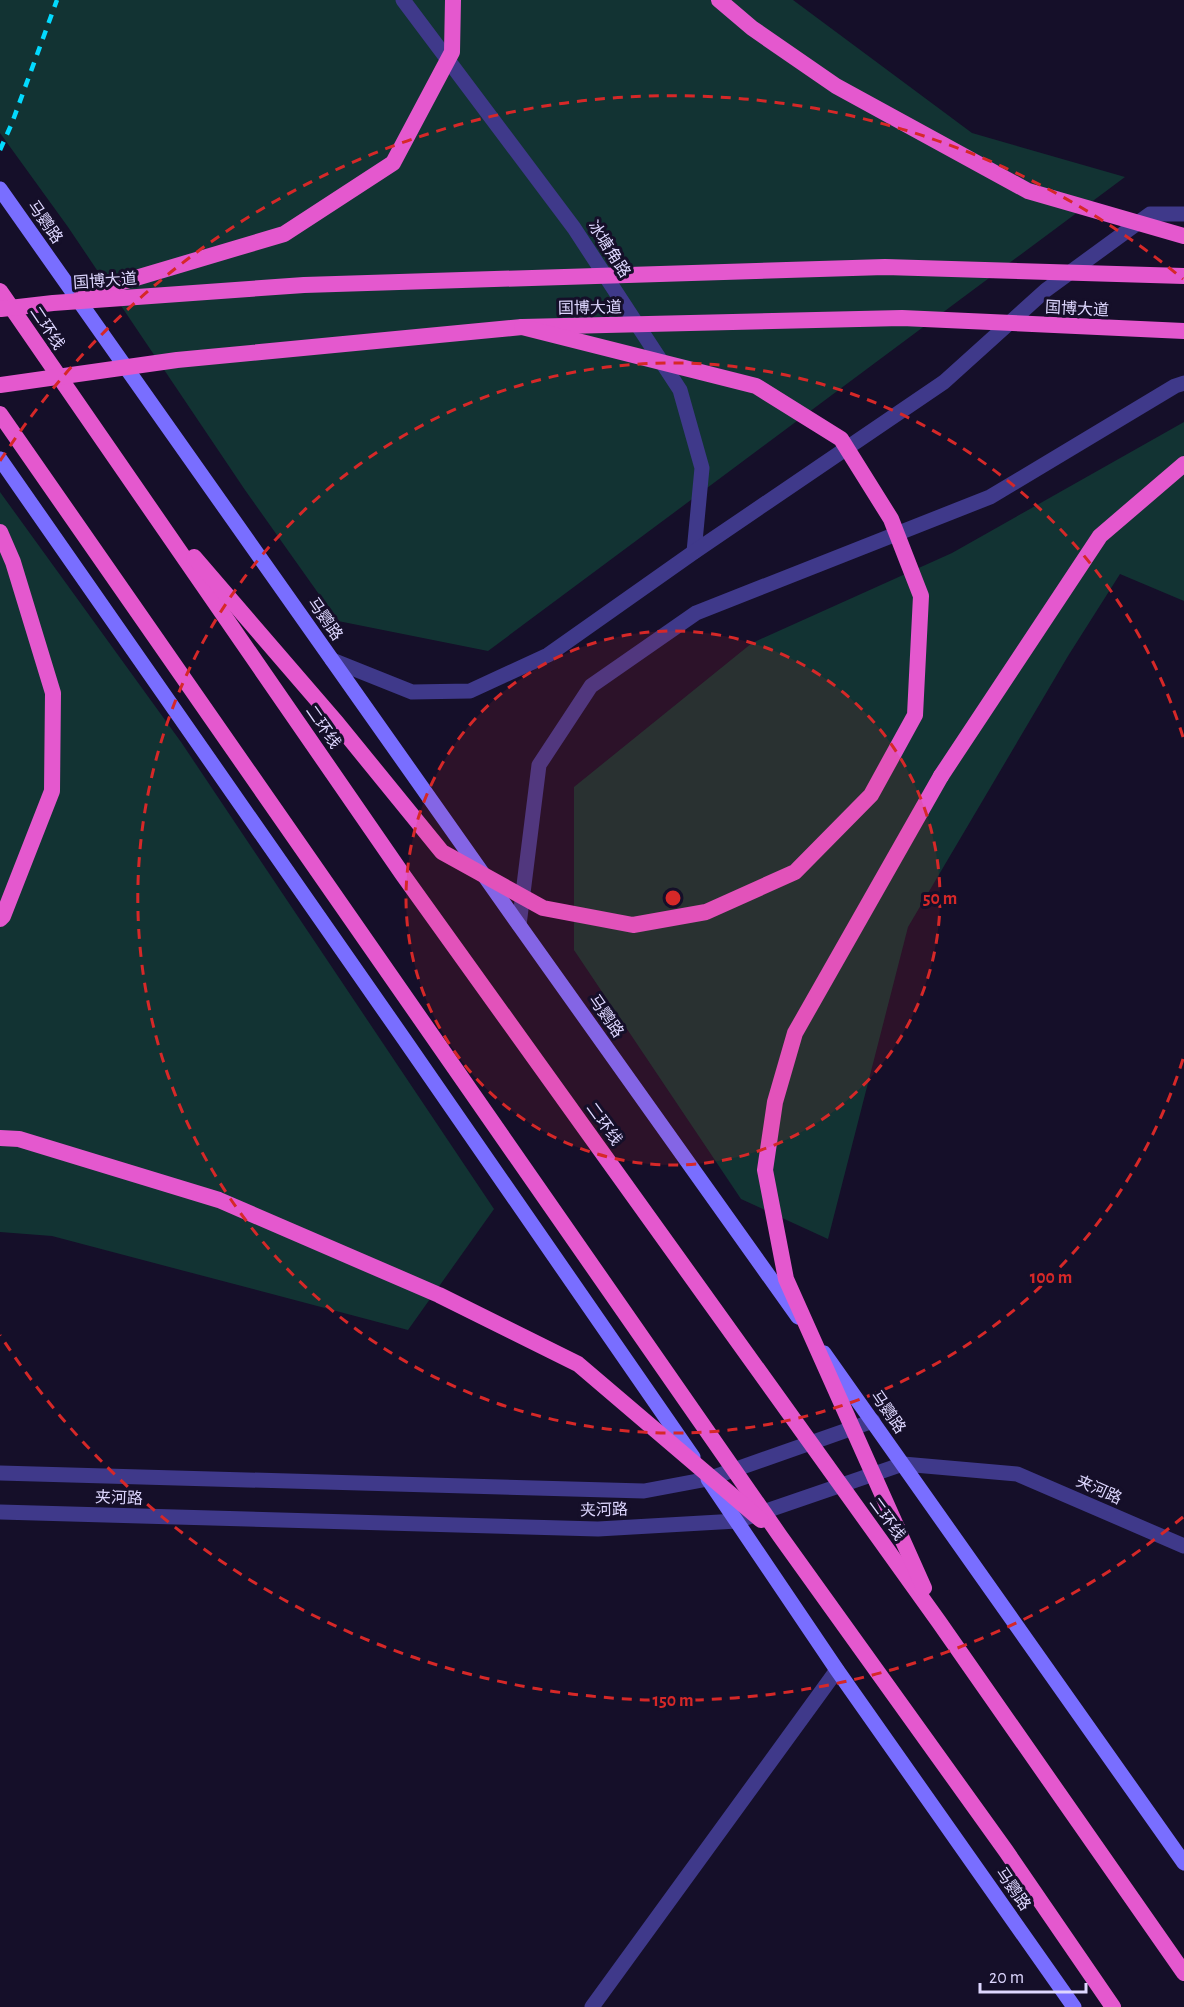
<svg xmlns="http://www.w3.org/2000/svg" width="1184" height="2007" font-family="'Alegreya Sans','Noto Sans SC',sans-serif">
<rect width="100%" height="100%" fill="#150f29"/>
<g fill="#123333">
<polygon points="0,0 793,0 972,133 1125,177 488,651 338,621 245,490 68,227 0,133"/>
<polygon points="1184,422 1184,601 1120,574 1068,656 908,927 828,1239 741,1199 574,950 574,787 752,643 952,553"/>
<polygon points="0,492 181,742 494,1209 408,1330 52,1236 0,1232"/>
</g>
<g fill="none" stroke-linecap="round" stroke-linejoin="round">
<g stroke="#3f398a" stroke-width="15">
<polyline points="403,0 574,228 680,390 702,468 694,552"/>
<polyline points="903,1464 1017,1474 1184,1546"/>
<polyline points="592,2007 837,1670"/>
</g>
<g stroke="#3f398a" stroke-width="15">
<polyline points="332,660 412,692 470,691 548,655 694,552 944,382 1046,290 1150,214 1184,214"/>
<polyline points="519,925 539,765 591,686 696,613 990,497 1175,386 1184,383"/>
<polyline points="0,1473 644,1491 708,1479 873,1421"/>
<polyline points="0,1512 598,1529 737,1521 903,1464"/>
</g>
<g stroke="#796eff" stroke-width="15">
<polyline points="0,189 519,925 798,1317"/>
<polyline points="0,459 404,1039 693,1457"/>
<polyline points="824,1353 1184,1863"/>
<polyline points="708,1479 837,1670 1074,2007"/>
</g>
<g stroke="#e458ce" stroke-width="16">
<polyline points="0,532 13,562 53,693 52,791 3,916 0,919"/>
<polyline points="941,776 1100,536 1184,464"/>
</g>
<polyline stroke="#03daff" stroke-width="4.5" stroke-dasharray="9 8" stroke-linecap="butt" points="0,150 12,123 57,0"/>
<g stroke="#e458ce" stroke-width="16">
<polyline points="719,0 752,28 836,86 1028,191 1184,236"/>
<polyline points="0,291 403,875 939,1622 1184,1973"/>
<polyline points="82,294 284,234 393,163 452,52 453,0"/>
<polyline points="1,309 53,303 304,285 885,267 1184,276"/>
<polyline points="0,385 177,360 522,327 902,318 1184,331"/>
<polyline points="0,414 780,1536 1006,1851 1113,2007"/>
<polyline points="194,557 337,723 442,852 543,908 633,925 706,912 795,872 871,795 915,715 921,596 891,519 841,439 756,386 522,327"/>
<polyline points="0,1138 19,1139 219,1200 439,1295 578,1364 761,1520"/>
<polyline points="924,1588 786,1279 765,1170 775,1102 795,1033 941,776"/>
</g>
</g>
<circle cx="673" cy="898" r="267" fill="#d62828" fill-opacity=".12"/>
<g fill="none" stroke="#d62828" stroke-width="3" stroke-dasharray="10 8">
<circle cx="673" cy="898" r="267"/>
<path d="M1183 1059A535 535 0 1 1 1183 737"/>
<path d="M1183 1517A802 802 0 0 1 0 1335M0 461A802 802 0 0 1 1183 279"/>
</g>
<g text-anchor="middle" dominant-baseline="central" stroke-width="6" stroke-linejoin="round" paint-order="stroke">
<g font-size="16" fill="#ded7ff" stroke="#150f29">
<text transform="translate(45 222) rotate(55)">马鹦路</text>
<text transform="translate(609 249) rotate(57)">冰塘角路</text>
<text transform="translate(105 281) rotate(-4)">国博大道</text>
<text transform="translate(590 308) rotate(-1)">国博大道</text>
<text transform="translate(1077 309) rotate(3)">国博大道</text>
<text transform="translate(47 328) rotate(56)">二环线</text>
<text transform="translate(325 619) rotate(55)">马鹦路</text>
<text transform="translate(323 727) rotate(55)">二环线</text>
<text transform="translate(606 1016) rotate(55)">马鹦路</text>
<text transform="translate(604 1124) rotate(54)">二环线</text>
<text transform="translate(888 1412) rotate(55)">马鹦路</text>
<text transform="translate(1099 1490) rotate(24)">夹河路</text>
<text transform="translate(119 1498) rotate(2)">夹河路</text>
<text transform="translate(604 1510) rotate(-1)">夹河路</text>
<text transform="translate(887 1519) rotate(54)">二环线</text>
<text transform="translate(1013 1889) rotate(55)">马鹦路</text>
</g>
</g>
<circle cx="673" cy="898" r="9" fill="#d62828" stroke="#150f29" stroke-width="3"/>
<g font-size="18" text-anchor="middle" font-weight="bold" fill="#d62828" stroke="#150f29" stroke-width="6" stroke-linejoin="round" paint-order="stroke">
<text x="940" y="904">50 m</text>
<text x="1051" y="1283">100 m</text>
<text x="673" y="1706">150 m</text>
</g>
<path d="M980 1983v9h106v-9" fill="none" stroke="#ded7ff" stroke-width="3"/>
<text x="989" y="1983" font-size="18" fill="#ded7ff" stroke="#150f29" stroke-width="4.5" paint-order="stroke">20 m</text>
</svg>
